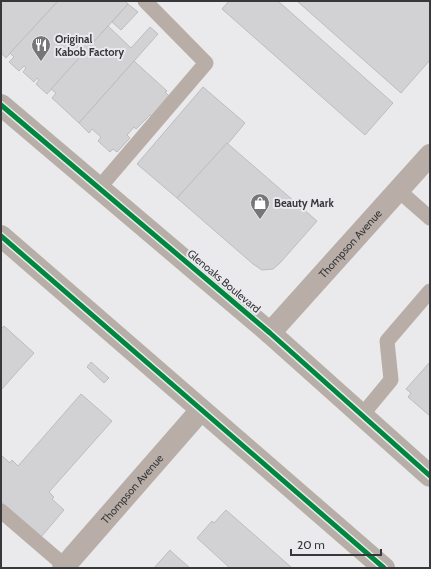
<svg xmlns="http://www.w3.org/2000/svg" width="431" height="569" font-family="Cabin,sans-serif">
<rect width="100%" height="100%" fill="#eaeaed"/>
<g fill="#d2d2d4" stroke="#bdbdc0">
<polygon points="1,1 58,1 6,58 1,53"/>
<polygon points="58,1 125,1 128,4 47,94 36,84 39,80 37,78 34,82 23,72 26,68 24,66 19,71 9,62 14,57 10,53"/>
<polygon points="229,1 278,1 393,103 365,135 222,9"/>
<polygon points="297,1 430,1 430,60 401,93"/>
<polygon points="128,4 138,12 121,30 112,22"/>
<polygon points="108,26 131,48 150,27 158,34 79,123 52,98 56,93 51,89"/>
<polygon points="134,61 167,91 165,92 170,97 152,116 150,115 136,129 134,127 127,135 130,138 117,152 113,149 110,152 98,141 101,137 92,129 89,133 79,123"/>
<polygon points="203,87 245,123 231,140 177,198 137,164"/>
<polygon points="227,143 317,221 280,263 273,269 262,270 253,264 177,198"/>
<polygon points="4,326 34,353 1,390 1,329"/>
<polygon points="91,362 109,378 104,383 87,367"/>
<polygon points="430,362 430,416 408,397 411,393 406,389"/>
<polygon points="81,394 112,421 49,492 54,497 52,499 64,510 41,537 1,502 1,455 10,463 12,460 18,466"/>
<polygon points="226,510 291,567 290,568 230,568 197,538 212,521 214,523"/>
<polygon points="170,550 174,554 190,568 154,568"/>
</g>
<g fill="none" stroke-linecap="round" stroke-linejoin="round">
<g stroke="#b8aea7" stroke-width="15">
<polyline points="99,188 206,63 145,1"/>
<polyline points="398,190 430,218"/>
<polyline points="362,415 391,380 387,341 430,291"/>
<polyline points="1,511 65,566"/>
</g>
<g stroke="#b8aea7" stroke-width="22">
<path id="s1" d="M270,333L430,155"/>
<path id="s2" d="M63,568L201,410"/>
</g>
<g stroke="#b7aea7" stroke-width="22">
<polyline points="1,105 270,333 430,476"/>
<polyline points="1,236 384,568"/>
</g>
<defs>
<g id="cycleway">
<polyline points="1,105 270,333 430,476"/>
<polyline points="1,236 384,568"/>
</g>
</defs>
<use href="#cycleway" stroke="#e9e9ee" stroke-width="8"/>
<use href="#cycleway" stroke="#00873e" stroke-width="5"/>
</g>
<defs>
<symbol id="restaurant-pin" viewBox="-11 -11 22 30"><path d="M0 17L-7.5 6A9.5 9.5 0 1 1 7.5 6Z" fill="#767679" stroke="#e9e9ee"/><path d="M-5-6h1v4h1v-4h1v4h1v-4h1v5L-1.5 .5V6h-2V.5L-5-1ZM5-6V6H3V1.5H1.5Q1.5-4 5-6Z" fill="#fff"/></symbol>
<symbol id="shop-pin" viewBox="-11 -11 22 30"><path d="M0 17L-7.5 6A9.5 9.5 0 1 1 7.5 6Z" fill="#767679" stroke="#e9e9ee"/><path d="M-5-2.5h2.3a2.7 3.5 0 0 1 5.4 0H5L5.5 6h-11ZM-1.5-2.5h3a1.5 2.3 0 0 0-3 0Z" fill="#fff"/></symbol>
</defs>
<g fill-rule="evenodd">
<use href="#restaurant-pin" x="30" y="34" width="22" height="30"/>
<use href="#shop-pin" x="249" y="192" width="22" height="30"/>
</g>
<g text-anchor="middle" dominant-baseline="central" stroke-width="4" stroke-linejoin="round" paint-order="stroke">
<g font-size="11" font-weight="bold" fill="#38383a" stroke="#e9e9ee" text-anchor="start">
<text x="55" y="39">Original<tspan x="55" dy="13">Kabob Factory</tspan></text>
<text x="274" y="203">Beauty Mark</text>
</g>
<g font-size="11" fill="#38383a" stroke="#e9e9ee">
<text stroke="none"><textPath href="#s1" startOffset="120">Thompson Avenue</textPath></text>
<text transform="translate(224 281) rotate(40)">Glenoaks Boulevard</text>
<text stroke="none"><textPath href="#s2" startOffset="105">Thompson Avenue</textPath></text>
</g>
</g>
<rect width="431" height="569" fill="none" stroke="#38383a" stroke-width="4"/>
<path d="M291 549v6h90v-6" fill="none" stroke="#38383a" stroke-width="2"/>
<text x="297" y="549" font-size="12" fill="#38383a" stroke="#e9e9ee" stroke-width="3" paint-order="stroke">20 m</text>
</svg>
